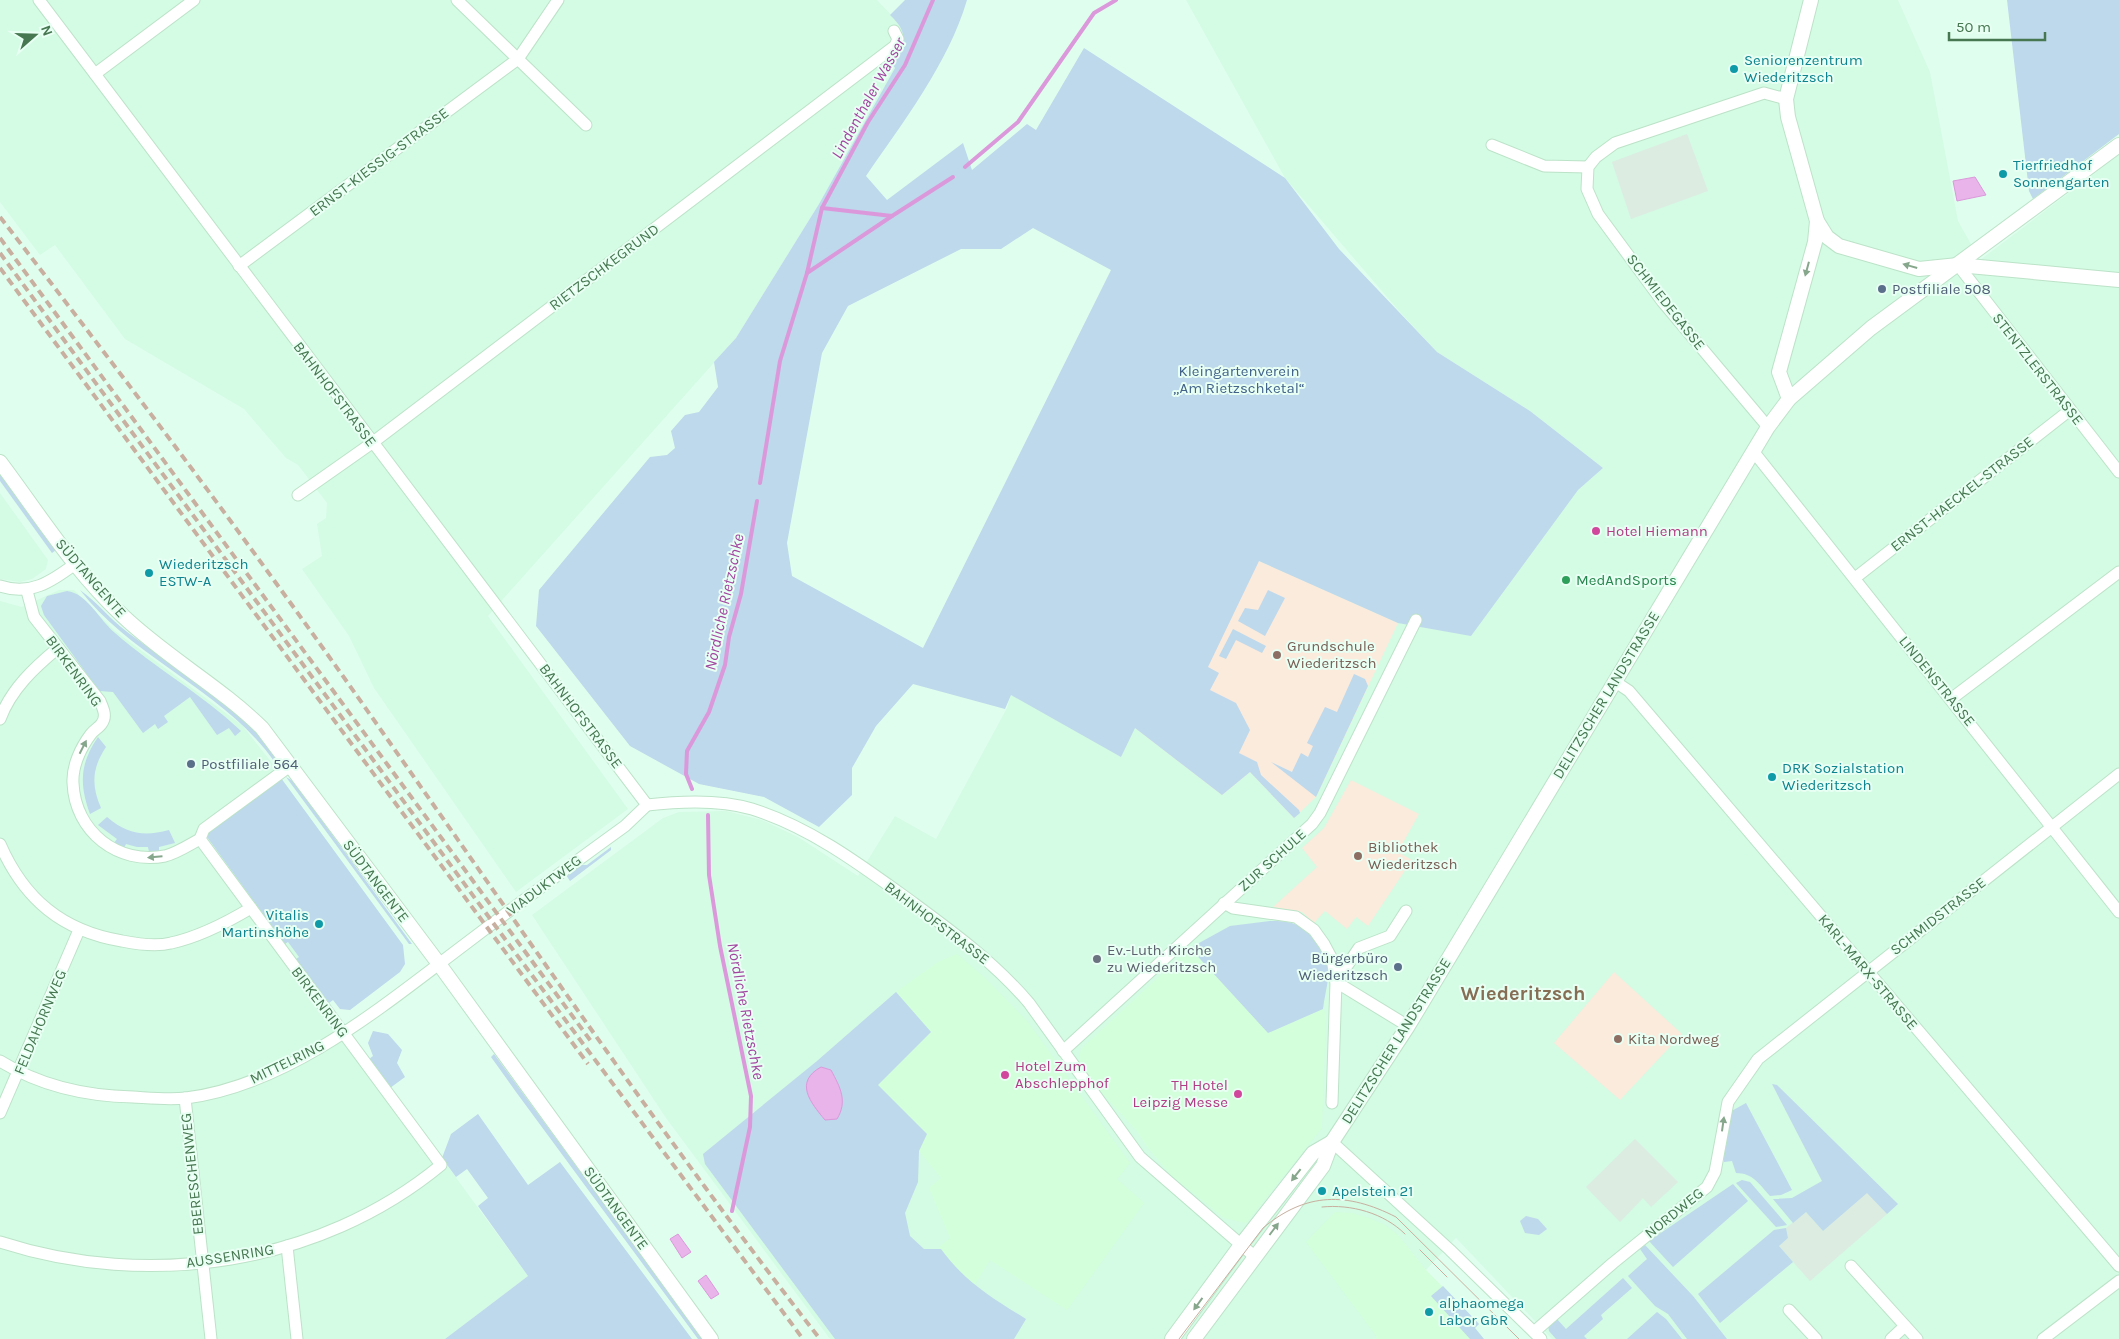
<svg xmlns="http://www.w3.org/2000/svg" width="2119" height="1339" font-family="Karla,sans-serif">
<rect width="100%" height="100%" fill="#e0feee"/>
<g fill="#d4fbe4">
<polygon points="0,0 877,0 900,24 904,37 901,48 890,59 895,68 819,204 736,338 488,616 628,809 516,892 374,688 349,636 302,569 322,556 317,524 326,518 327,503 298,465 286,458 244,409 125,339 55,245 40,255 0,202"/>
<polygon points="1186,0 1898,0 1930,72 1958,221 1980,260 2119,155 2119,1339 1552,1339 1456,1238 1426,1270 1398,1235 1377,1337 1375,1339 830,1339 666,1118 532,915 663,818 679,812 726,811 762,820 798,837 858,876 895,816 936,839 1007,708 1011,695 1225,542 1578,490 1603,468 1530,411 1437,352 1399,311 1285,178"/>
<polygon points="0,493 48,560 46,569 32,579 20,582 0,579"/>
<polygon points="59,590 74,590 115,631 242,725 280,773 286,944 288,942 299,957 297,960 528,1276 445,1339 0,1339 0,601 22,607"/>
</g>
<g fill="#d3ffda">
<polygon points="1190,948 1268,1033 1323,1009 1326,1014 1322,1128 1246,1223 1224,1218 1171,1175 1148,1148 1136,1130 1094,1084 1079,1060 1081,1049"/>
<polygon points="957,954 984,977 1027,1021 1130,1163 1117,1179 1144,1203 1067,1310 990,1260 974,1286 955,1268 939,1247 950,1238 929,1188 941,1178 919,1151 926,1134 878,1085 931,1032 896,992 938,962"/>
<polygon points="1335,1212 1352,1213 1369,1218 1385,1225 1398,1235 1426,1270 1479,1324 1475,1328 1484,1339 1375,1339 1377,1337 1306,1242"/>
</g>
<g fill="#dcece1">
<polygon points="1687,134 1708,191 1631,219 1612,162"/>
<polygon points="1635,1139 1678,1182 1651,1207 1643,1198 1620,1222 1586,1187"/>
<polygon points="1867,1192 1887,1214 1810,1281 1779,1246 1788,1238 1786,1228 1806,1212 1823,1231"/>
</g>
<g fill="#faebdd">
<polygon points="1237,551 1398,623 1316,797 1294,818 1250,772 1222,795 1135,728"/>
<polygon points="1351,780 1419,814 1398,852 1412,860 1368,926 1356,917 1347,929 1325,911 1314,923 1302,912 1273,907 1317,867 1302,848 1324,828"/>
<polygon points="1614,972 1682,1034 1620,1100 1554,1043"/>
</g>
<g fill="#bed8ec" fill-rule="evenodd">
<path d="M905,0H967C948,64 903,122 866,176L887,200L963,143L972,170L1027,124L1036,130L1084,48L1285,178L1339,249L1437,352L1530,411L1603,468L1578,490L1471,636L1398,623L1259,561L1208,667L1219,673L1210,690L1236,703L1250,730L1239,753L1257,762L1261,775L1299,810L1300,813L1294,818L1250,772L1222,795L1135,728L1121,757L1011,695L1005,709L913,684L876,726L852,768V795L819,827L764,797L699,784L630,746L536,626L539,590L650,457L667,455L675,448L671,431L685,415L699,412L718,387L714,362L736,338L819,204L895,68L889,59C907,42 908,32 890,15ZM1033,228L1111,270L923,648L792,576L787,543L822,353L848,306L961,249H1001Z"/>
<polygon points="2007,0 2119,0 2119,134 2033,199 2029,191"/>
<polygon points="0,474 56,550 52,553 0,481"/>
<path d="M80,590C97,602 110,619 126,631C155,654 277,732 278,767C228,691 135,661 80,590Z"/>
<polygon points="1268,590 1285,598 1265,636 1238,621 1245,608 1258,610"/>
<path d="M67,591C87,593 100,621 115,633C155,668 202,694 241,731L235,736L229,728L217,735L190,697L164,716L168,722L158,729L155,724L143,733L113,692L100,691L97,688L44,615L41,606L47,596Z"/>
<polygon points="1233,629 1266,646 1262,653 1236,640 1226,659 1219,656"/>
<polygon points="1354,674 1365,679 1368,686 1316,797 1271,762 1292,772 1301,753 1308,757 1313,746 1307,743 1325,707 1337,712"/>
<path d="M98,737L106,747C92,768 91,785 101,808L90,814C79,784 80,763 98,737Z"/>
<polygon points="286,777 293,781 412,944 409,944"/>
<polygon points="281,778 403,945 405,964 400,972 350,1010 340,1009 333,1000 329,1003 296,959 299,957 288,942 285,944 207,837 209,831"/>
<path d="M107,817C127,834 144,837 169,830L175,843L159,847V851L149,852L148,847H137L126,844L124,848L114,843L117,839L98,825Z"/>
<polygon points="611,847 611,850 570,881 566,875 580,865 587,865"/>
<path d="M1270,921C1279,921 1289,921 1297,925C1314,934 1330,959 1328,978C1327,988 1324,999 1323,1009L1268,1033L1190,948L1230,926Z"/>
<path d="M896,992L931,1032L878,1085L927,1134L919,1151L918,1182L905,1213L910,1236L924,1249H941C965,1282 992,1298 1026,1319L1014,1339H835L705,1164L703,1154L817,1061Z"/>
<polygon points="373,1031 388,1034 402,1050 397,1063 405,1077 390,1088 369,1059 373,1056 368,1043"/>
<polygon points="494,1054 703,1339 698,1339 673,1305 516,1092 491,1057"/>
<polygon points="1772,1084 1777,1085 1898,1204 1887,1214 1867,1193 1823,1231 1806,1212 1793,1223 1773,1199 1792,1198 1822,1181"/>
<path d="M1746,1103L1792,1190L1781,1195L1770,1196C1759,1184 1753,1173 1736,1173L1732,1161L1724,1162L1723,1144L1728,1113Z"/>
<polygon points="478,1114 528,1185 560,1162 692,1339 445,1339 528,1276 478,1206 488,1198 467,1169 456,1177 442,1158 451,1134"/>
<polygon points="1742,1180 1750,1182 1787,1225 1776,1227 1736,1183"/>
<polygon points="1733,1184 1748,1201 1673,1267 1649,1241"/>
<polygon points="1526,1216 1538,1219 1547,1229 1539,1235 1525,1233 1520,1221"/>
<polygon points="1786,1228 1788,1238 1779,1246 1793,1262 1720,1323 1698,1294 1774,1230"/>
<polygon points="1645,1245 1693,1296 1727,1339 1687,1339 1668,1314 1655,1306 1628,1276 1647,1259 1640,1249"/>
<polygon points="1623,1278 1632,1288 1601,1315 1603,1319 1584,1336 1587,1339 1556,1339 1549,1331 1548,1326 1556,1318 1566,1329"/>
<polygon points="1443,1286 1479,1324 1475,1328 1484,1339 1470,1339 1431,1296"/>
<polygon points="1657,1312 1666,1319 1682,1339 1627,1339"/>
</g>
<g fill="#e8b4e9" stroke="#db99db">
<polygon points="1975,177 1986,195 1957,201 1953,181"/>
<path d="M821,1067L831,1070C840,1087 848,1101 837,1119L825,1120C810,1102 794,1082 821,1067Z"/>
<polygon points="678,1234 691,1252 682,1258 670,1239"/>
<polygon points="706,1275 719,1294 711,1299 698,1281"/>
</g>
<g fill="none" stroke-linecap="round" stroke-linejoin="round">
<g stroke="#db99db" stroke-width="4">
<polyline points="965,167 1018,122 1094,13 1116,0"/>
<polyline points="822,208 892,216 953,177"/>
<polyline points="807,273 892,216"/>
<polyline points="760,483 780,361 807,273 822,208 868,122 905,65 933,0"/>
<polyline points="692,789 686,774 687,751 709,712 725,665 729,637 741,594 757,501"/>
<polyline points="708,815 709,875 720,946 751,1096 750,1127 732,1211"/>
</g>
<defs>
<g id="minor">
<polyline points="39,0 647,805"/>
<polyline points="457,0 586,125"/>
<polyline points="95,74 194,0"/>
<polyline points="1492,145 1544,166 1588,167"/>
<polyline points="1958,265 2119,472"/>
<polyline points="239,266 518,59 558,0"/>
<polyline points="1768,427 1662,301 1598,214 1587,189 1588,167 1596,157 1615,143 1764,93 1786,99"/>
<polyline points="1753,451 2119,912"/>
<polyline points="298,495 372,443 895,46 898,39 894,31"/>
<polyline points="1855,578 2070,410"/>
<path d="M0,586C30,596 51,582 75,564"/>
<path d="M27,591L34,617L100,701C103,708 107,716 102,723C100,727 94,730 91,734C81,747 72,766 73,783C75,832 118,865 165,856C177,853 189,845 200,839L204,829L290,766"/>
<polyline points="1614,681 1629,691 2119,1266"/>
<polyline points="1951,699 2119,572"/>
<path d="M0,719C11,689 35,667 58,648"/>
<path d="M647,805C681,801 719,799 752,809C812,828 862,866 912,902C954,933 995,963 1029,1003L1140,1157L1254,1256"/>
<path d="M0,844C24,899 62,931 122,941C137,944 155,947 171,943C199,937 226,923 251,908"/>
<polyline points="1224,903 1233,908 1296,917 1314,930 1324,944 1332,959 1336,982 1359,948 1390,936 1406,911"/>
<polyline points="1063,1051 1312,824 1320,813 1416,620"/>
<path d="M0,1061C40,1086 86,1096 133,1097C150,1098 169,1100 186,1098C289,1085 383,1006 464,945C517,905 571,865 625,826L647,805"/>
<polyline points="185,1098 211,1339"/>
<polyline points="1332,1103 1336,982 1408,1026"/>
<polyline points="0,1113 79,930"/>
<polyline points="1332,1142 1450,1250 1541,1339"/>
<path d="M0,1242C148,1290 320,1265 441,1165L200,839"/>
<polyline points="287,1246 297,1339"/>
<polyline points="1851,1266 1917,1339"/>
<polyline points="1789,1310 1816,1339"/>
<polyline points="1534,1332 1613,1263 1707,1187 1715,1172 1728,1102 1758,1059 2119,774"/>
<polyline points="1891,1339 1905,1326"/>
<polyline points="2043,1339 2119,1281"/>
</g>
<g id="tertiary">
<polyline points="1817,221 1827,237 1839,246 1919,269 1958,265 2119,280"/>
<polyline points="1789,399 1779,372 1815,242 1817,221 1788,117 1786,99 1811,0"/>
<path d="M0,462C39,514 75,572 123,616C166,657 219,686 262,728L439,964L711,1339"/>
<polyline points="1172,1339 1241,1245 1313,1153 1332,1142"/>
<polyline points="1194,1339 1323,1166 1332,1142 1408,1026 1768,427 1789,399 1871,328 2119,145"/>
</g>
</defs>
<use href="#minor" stroke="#bce3c8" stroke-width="13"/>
<use href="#tertiary" stroke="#bce3c8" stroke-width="16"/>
<use href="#minor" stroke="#fff" stroke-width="11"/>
<use href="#tertiary" stroke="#fff" stroke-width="14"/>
<g stroke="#c8af9f" stroke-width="1">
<path d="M1322,1207C1351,1204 1384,1213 1405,1234"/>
<polyline points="1420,1250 1447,1277"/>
<path d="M1179,1339L1263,1228C1306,1192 1347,1192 1396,1217L1519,1339"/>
</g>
<g stroke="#c8af9f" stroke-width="4" stroke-dasharray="8 5" stroke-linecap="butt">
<path d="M0,217C131,386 260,557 383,733C526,936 667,1143 820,1339"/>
<polyline points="0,238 593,1044"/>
<polyline points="0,253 505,939 803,1339"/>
<polyline points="0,268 588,1064"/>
</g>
</g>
<defs><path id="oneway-solid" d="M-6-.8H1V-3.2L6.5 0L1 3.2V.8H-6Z" transform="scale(1.25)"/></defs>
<g fill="#87a78d">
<use href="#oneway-solid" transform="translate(1910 266) rotate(-164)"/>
<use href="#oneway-solid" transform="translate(1807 269) rotate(105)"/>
<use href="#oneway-solid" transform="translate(83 747) rotate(-63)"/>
<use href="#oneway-solid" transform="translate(155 857) rotate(175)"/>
<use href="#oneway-solid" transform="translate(1723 1124) rotate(-82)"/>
<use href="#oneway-solid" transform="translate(1296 1175) rotate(128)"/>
<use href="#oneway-solid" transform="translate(1274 1229) rotate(-53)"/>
<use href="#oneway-solid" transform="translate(1198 1304) rotate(126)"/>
</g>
<g fill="#0f9aa8" stroke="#e8fff3" stroke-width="2">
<circle cx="1734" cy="69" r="5"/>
<circle cx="2003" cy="174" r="5"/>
<circle cx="149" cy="573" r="5"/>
<circle cx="1772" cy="777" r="5"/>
<circle cx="319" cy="924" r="5"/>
<circle cx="1322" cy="1191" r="5"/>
<circle cx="1429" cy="1312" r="5"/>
</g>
<g fill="#5c6f8a" stroke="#e8fff3" stroke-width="2">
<circle cx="1882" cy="289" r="5"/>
<circle cx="191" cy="764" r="5"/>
<circle cx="1398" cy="967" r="5"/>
</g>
<g fill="#d1479c" stroke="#e8fff3" stroke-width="2">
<circle cx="1596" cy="531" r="5"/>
<circle cx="1005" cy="1075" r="5"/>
<circle cx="1238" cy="1094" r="5"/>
</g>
<circle fill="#2e9e5b" stroke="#e8fff3" stroke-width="2" cx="1566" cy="580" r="5"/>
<g fill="#8d6e63" stroke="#e8fff3" stroke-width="2">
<circle cx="1277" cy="655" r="5"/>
<circle cx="1358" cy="856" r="5"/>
<circle cx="1618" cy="1039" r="5"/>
</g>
<circle fill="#6b7280" stroke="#e8fff3" stroke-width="2" cx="1097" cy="959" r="5"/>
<g text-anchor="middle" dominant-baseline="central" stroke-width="4" stroke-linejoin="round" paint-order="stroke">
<g font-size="15" fill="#0d838f" stroke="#e8fff3" text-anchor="start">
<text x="1744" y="60">Seniorenzentrum<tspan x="1744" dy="17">Wiederitzsch</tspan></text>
<text x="2013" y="165">Tierfriedhof<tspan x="2013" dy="17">Sonnengarten</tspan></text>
<text x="159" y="564">Wiederitzsch<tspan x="159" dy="17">ESTW-A</tspan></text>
<text x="1782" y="768">DRK Sozialstation<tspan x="1782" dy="17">Wiederitzsch</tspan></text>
<text x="309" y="915" text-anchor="end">Vitalis<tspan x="309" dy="17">Martinshöhe</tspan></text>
<text x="1332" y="1191">Apelstein 21</text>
<text x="1439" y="1303">alphaomega<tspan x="1439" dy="17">Labor GbR</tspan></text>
</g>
<g font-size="15" fill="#467750" stroke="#e8fff3">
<text transform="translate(379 162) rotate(-37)">ERNST-KIESSIG-STRASSE</text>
<text transform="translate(604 267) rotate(-37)">RIETZSCHKEGRUND</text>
<text transform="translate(1666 302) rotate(52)">SCHMIEDEGASSE</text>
<text transform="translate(2038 369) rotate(52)">STENTZLERSTRASSE</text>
<text transform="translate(335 394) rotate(53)">BAHNHOFSTRASSE</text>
<text transform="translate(1962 494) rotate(-38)">ERNST-HAECKEL-STRASSE</text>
<text transform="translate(91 578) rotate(49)">SÜDTANGENTE</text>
<text transform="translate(74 671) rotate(54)">BIRKENRING</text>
<text transform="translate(1937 681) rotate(51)">LINDENSTRASSE</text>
<text transform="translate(1606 695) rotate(-59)">DELITZSCHER LANDSTRASSE</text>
<text transform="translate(581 716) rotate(53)">BAHNHOFSTRASSE</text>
<text transform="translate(1272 860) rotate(-42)">ZUR SCHULE</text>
<text transform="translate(376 881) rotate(53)">SÜDTANGENTE</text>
<text transform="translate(544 885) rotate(-37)">VIADUKTWEG</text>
<text transform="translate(1938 916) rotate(-38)">SCHMIDSTRASSE</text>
<text transform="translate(937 923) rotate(37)">BAHNHOFSTRASSE</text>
<text transform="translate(1868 972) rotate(50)">KARL-MARX-STRASSE</text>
<text transform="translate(320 1002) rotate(53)">BIRKENRING</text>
<text transform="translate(40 1022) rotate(-67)">FELDAHORNWEG</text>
<text transform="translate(1396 1041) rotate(-58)">DELITZSCHER LANDSTRASSE</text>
<text transform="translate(287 1062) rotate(-26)">MITTELRING</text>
<text transform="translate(192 1174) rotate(-96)">EBERESCHENWEG</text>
<text transform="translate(616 1208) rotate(54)">SÜDTANGENTE</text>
<text transform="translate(1674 1213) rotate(-39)">NORDWEG</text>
<text transform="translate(230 1256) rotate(-9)">AUSSENRING</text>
</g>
<g font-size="15" fill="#4e5e75" stroke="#e8fff3" text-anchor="start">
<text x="1892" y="289">Postfiliale 508</text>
<text x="201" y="764">Postfiliale 564</text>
<text x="1388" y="958" text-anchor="end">Bürgerbüro<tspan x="1388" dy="17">Wiederitzsch</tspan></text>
</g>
<g font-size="15" fill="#42628a" stroke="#e8fff3">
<text x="1239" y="371">Kleingartenverein<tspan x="1239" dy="17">„Am Rietzschketal“</tspan></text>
</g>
<g font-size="15" fill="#b23c85" stroke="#e8fff3" text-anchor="start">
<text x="1606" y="531">Hotel Hiemann</text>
<text x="1015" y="1066">Hotel Zum<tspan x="1015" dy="17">Abschlepphof</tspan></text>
<text x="1228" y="1085" text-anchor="end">TH Hotel<tspan x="1228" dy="17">Leipzig Messe</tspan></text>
</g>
<g font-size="15" fill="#27864d" stroke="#e8fff3" text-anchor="start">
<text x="1576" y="580">MedAndSports</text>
</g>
<g font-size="15" fill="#785e54" stroke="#e8fff3" text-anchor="start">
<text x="1287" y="646">Grundschule<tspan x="1287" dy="17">Wiederitzsch</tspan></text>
<text x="1368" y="847">Bibliothek<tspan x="1368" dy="17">Wiederitzsch</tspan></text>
<text x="1628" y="1039">Kita Nordweg</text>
</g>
<g font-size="15" fill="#5b616d" stroke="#e8fff3" text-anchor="start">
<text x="1107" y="950">Ev.-Luth. Kirche<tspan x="1107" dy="17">zu Wiederitzsch</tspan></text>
</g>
<g font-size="16" font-style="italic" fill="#a245a0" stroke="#e8fff3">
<text transform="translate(868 98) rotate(-61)">Lindenthaler Wasser</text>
<text transform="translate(724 602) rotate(-78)">Nördliche Rietzschke</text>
<text transform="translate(746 1011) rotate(79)">Nördliche Rietzschke</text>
</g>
<g font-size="20" font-weight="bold" fill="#866e54" stroke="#e8fff3">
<text x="1523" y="993">Wiederitzsch</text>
</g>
</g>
<g transform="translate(35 35) rotate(70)" stroke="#e8fff3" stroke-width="4" paint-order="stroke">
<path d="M0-4L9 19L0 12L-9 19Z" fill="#467750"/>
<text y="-8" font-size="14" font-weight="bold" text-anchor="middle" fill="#467750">N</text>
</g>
<path d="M1949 32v8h96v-8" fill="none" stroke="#467750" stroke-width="2.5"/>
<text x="1956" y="32" font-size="15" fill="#467750" stroke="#e8fff3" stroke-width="4" paint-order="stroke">50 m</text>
</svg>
